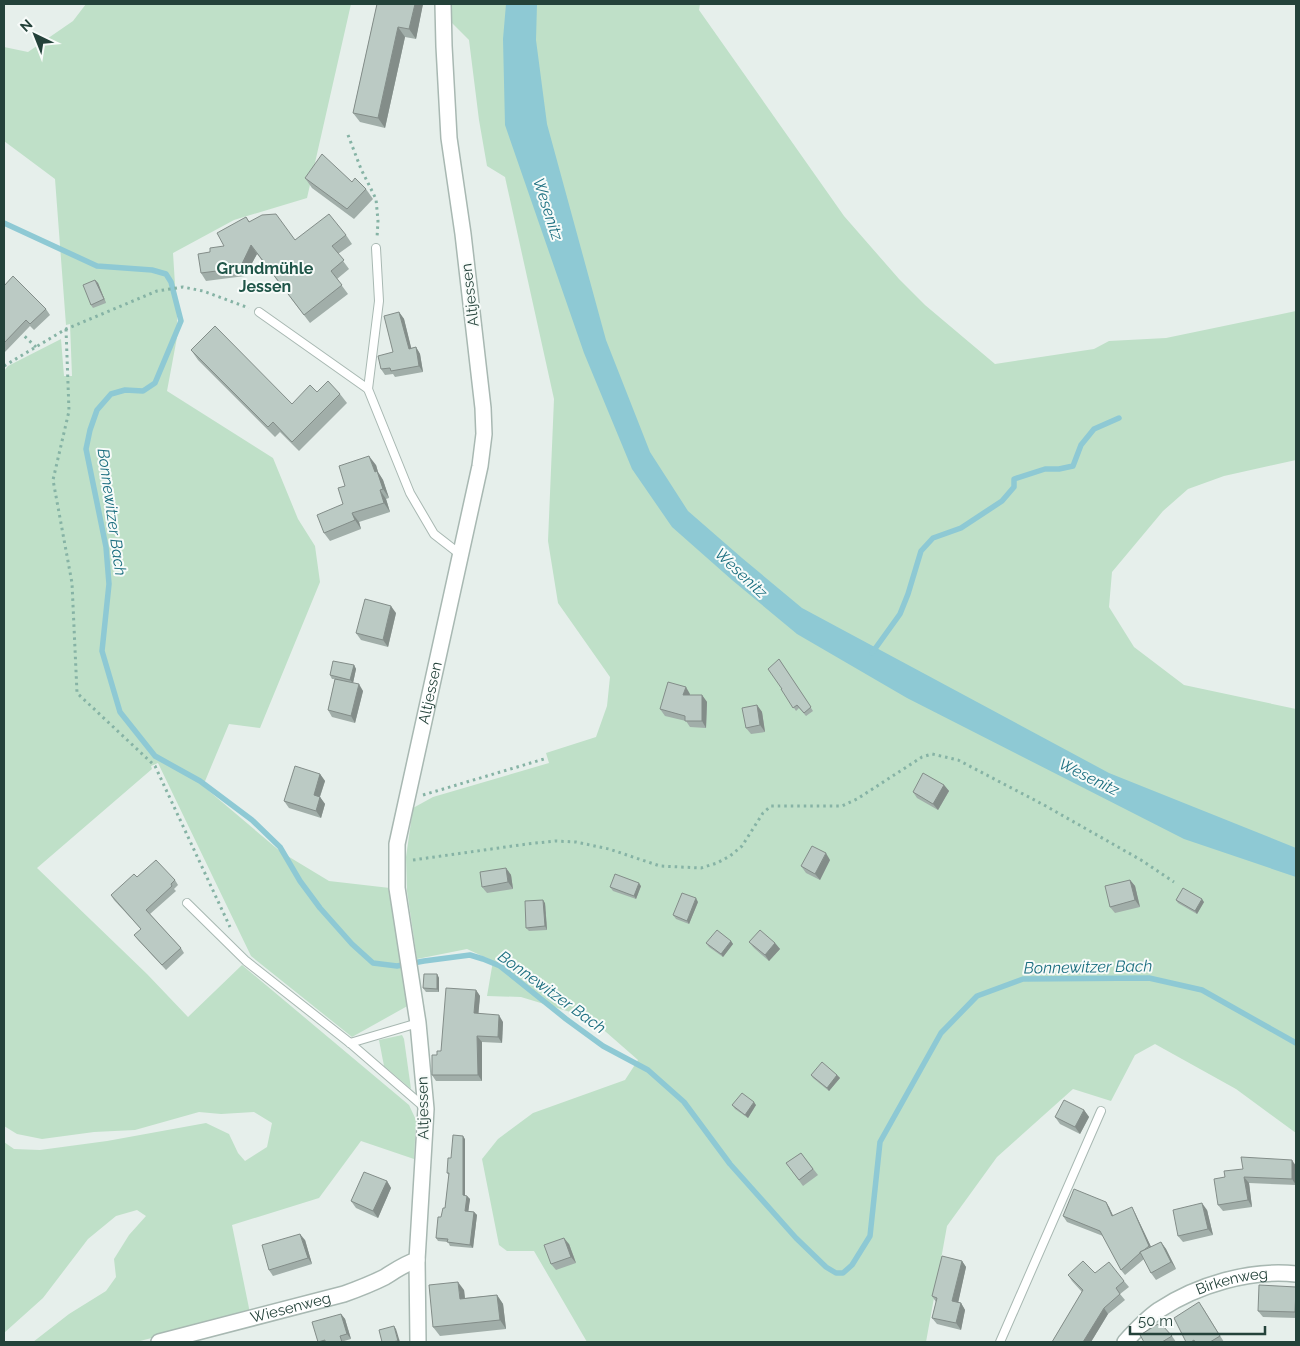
<svg xmlns="http://www.w3.org/2000/svg" width="1300" height="1346" font-family="Raleway,sans-serif">
<rect width="100%" height="100%" fill="#e6efeb"/>
<g fill="#bfe0c8">
<polygon points="86,4 351,4 307,198 234,220 173,253 178,332 167,391 273,458 298,519 315,546 320,582 260,728 229,724 203,786 281,852 329,881 390,888 411,1004 352,1037 251,956 158,763 151,766 152,769 37,868 147,974 188,1017 242,965 409,1105 416,1120 414,1159 361,1141 319,1198 232,1225 250,1313 136,1342 33,1342 69,1314 106,1291 116,1277 114,1259 129,1235 146,1216 137,1210 116,1216 88,1239 43,1298 4,1333 4,1142 14,1149 40,1150 107,1141 206,1123 229,1134 238,1153 245,1161 267,1147 272,1123 254,1112 221,1114 199,1112 135,1130 94,1132 42,1139 17,1134 4,1126 4,371 8,366 61,339 64,376 72,376 70,324 66,325 55,179 4,141 4,47 28,52 73,21"/>
<polygon points="450,4 700,4 699,10 844,216 899,279 925,305 995,364 1094,349 1109,341 1166,338 1296,311 1296,460 1224,476 1188,489 1163,511 1112,572 1109,607 1134,647 1184,685 1296,709 1296,1133 1236,1089 1155,1044 1135,1055 1111,1101 1073,1089 997,1157 947,1226 926,1342 587,1342 534,1251 507,1251 499,1245 482,1159 498,1139 533,1113 625,1080 638,1060 590,1018 521,997 487,996 493,961 467,949 417,959 407,891 406,857 413,808 433,797 549,763 546,753 596,737 607,706 610,677 558,603 548,541 554,399 505,177 487,166 479,120 469,40 451,22"/>
<polygon points="402,1035 404,1039 411,1089 384,1066 379,1040"/>
</g>
<polygon fill="#8ec9d4" points="506,4 537,4 536,40 547,124 606,340 650,452 688,511 742,558 802,608 1109,773 1296,848 1296,877 1184,839 907,698 797,634 732,580 672,527 632,469 584,353 505,125 503,39"/>
<g fill="none" stroke-linecap="round" stroke-linejoin="round">
<g stroke="#8ec9d4" stroke-width="5.5">
<polyline points="4,223 97,266 152,270 166,274 171,282 181,321 155,383 143,391 125,390 111,394 97,410 90,430 86,449 106,547 109,584 102,651 120,712 155,756 200,781 252,820 280,847 300,881 320,908 352,944 373,963 397,966 424,961 470,955 483,959 500,966 566,1019 603,1046 648,1070 684,1102 730,1164 796,1238 826,1267 836,1273 843,1273 852,1265 870,1236 880,1142 941,1033 977,996 1023,979 1149,978 1202,990 1296,1043"/>
<polyline points="872,653 900,614 908,594 921,551 933,538 961,528 1002,501 1014,487 1014,479 1045,469 1059,469 1073,466 1081,445 1094,429 1119,418"/>
</g>
<defs>
<g id="lane">
<polyline points="259,312 368,389 410,493 434,534 461,555"/>
<polyline points="368,389 379,301 376,248"/>
<polyline points="187,903 246,961 350,1043 424,1107"/>
<polyline points="350,1043 418,1023"/>
<polyline points="1000,1342 1101,1111"/>
</g>
<g id="street">
<path id="s1" d="M159,1342L344,1294C358,1289 371,1284 385,1277C396,1270 404,1264 417,1260"/>
<path id="s2" d="M418,1342L417,1260L426,1109L418,1023L397,888V844L480,466L484,434L483,408L463,234L449,138L444,46L443,4"/>
<path id="s3" d="M1125,1342C1135,1331 1146,1319 1159,1310C1197,1285 1250,1269 1296,1274"/>
</g>
</defs>
<use href="#lane" stroke="#a8b8b2" stroke-width="10"/>
<use href="#street" stroke="#a8b8b2" stroke-width="18"/>
<g stroke="#86b3a5" stroke-width="3" stroke-dasharray="2.5 4" stroke-linecap="butt">
<polyline points="348,135 361,169 376,199 378,221 377,238"/>
<polyline points="66,329 69,411 53,480 72,583 77,693 155,766 230,927"/>
<polyline points="20,332 36,347"/>
<polyline points="4,366 66,329 157,291 183,287 203,291 249,308"/>
<polyline points="423,795 544,759"/>
<polyline points="413,860 527,844 555,841 576,842 609,849 660,866 701,868 717,863 730,856 742,846 763,813 771,806 842,806 857,799 922,757 932,754 958,760 1044,805 1141,860 1174,882"/>
</g>
<use href="#lane" stroke="#fff" stroke-width="8"/>
<use href="#street" stroke="#fff" stroke-width="15"/>
</g>
<g fill="#a1aea9">
<polygon points="377,4 423,4 416,39 405,37 385,128 360,122 353,113"/>
<polygon points="305,178 366,189 373,199 354,219 312,188"/>
<polygon points="246,217 249,221 295,240 346,235 352,244 338,254 349,269 337,279 348,294 310,323 257,254 245,276 206,281 201,273 224,246"/>
<polygon points="95,280 98,283 106,303 93,308 91,305"/>
<polygon points="4,286 46,309 50,315 34,330 30,326 4,353"/>
<polygon points="399,312 404,319 411,348 416,347 420,354 423,372 395,377 393,374 385,375 381,369 393,352"/>
<polygon points="191,350 292,404 317,392 340,394 347,403 299,451 280,432 275,437 198,360"/>
<polygon points="376,465 378,472 383,480 389,498 386,499 390,512 359,522 361,529 330,541 324,533 343,504 345,486"/>
<polygon points="396,613 388,647 361,640 356,633"/>
<polygon points="779,659 813,711 806,716 799,708 796,711 782,689"/>
<polygon points="354,665 356,669 353,683 363,691 355,723 332,717 328,710 335,679 332,679 330,675"/>
<polygon points="690,694 690,695 702,695 707,702 706,728 690,727 686,721 665,716 660,709"/>
<polygon points="757,705 762,712 765,732 751,734 746,728"/>
<polygon points="320,774 325,781 320,797 325,804 321,818 289,808 284,801"/>
<polygon points="944,785 949,791 938,810 917,798 913,792"/>
<polygon points="830,860 820,880 806,873 801,866"/>
<polygon points="506,868 511,875 513,889 487,893 482,887"/>
<polygon points="137,877 175,880 178,885 174,889 176,891 150,914 181,948 184,953 166,970 138,940 134,935 141,929 114,900 111,895"/>
<polygon points="1130,880 1135,886 1140,907 1115,913 1110,907"/>
<polygon points="641,886 636,899 613,891 610,887"/>
<polygon points="1176,900 1204,902 1197,914 1178,903"/>
<polygon points="698,902 689,924 676,919 673,915"/>
<polygon points="545,903 547,930 529,931 526,928"/>
<polygon points="731,941 733,944 723,957 709,947 706,943"/>
<polygon points="749,942 775,943 780,949 769,961 754,948"/>
<polygon points="437,974 439,978 439,992 426,992 423,988"/>
<polygon points="476,990 480,996 478,1014 503,1022 502,1043 482,1042 482,1081 436,1081 432,1075 437,1055 441,1051"/>
<polygon points="811,1075 837,1075 840,1078 829,1091 813,1078"/>
<polygon points="732,1105 756,1105 748,1118 735,1109"/>
<polygon points="1084,1110 1089,1117 1080,1134 1060,1124 1055,1117"/>
<polygon points="465,1139 465,1196 467,1196 470,1199 468,1211 474,1212 477,1215 473,1248 450,1246 448,1242 438,1241 436,1238 445,1208 449,1175 447,1173 451,1158"/>
<polygon points="801,1153 818,1175 803,1186 786,1163"/>
<polygon points="1296,1166 1296,1185 1249,1183 1252,1207 1223,1211 1218,1205 1225,1177"/>
<polygon points="387,1181 391,1188 378,1218 356,1208 351,1201"/>
<polygon points="1106,1202 1109,1207 1113,1216 1135,1213 1151,1247 1161,1242 1166,1249 1176,1269 1156,1280 1151,1273 1144,1259 1125,1275 1121,1270 1103,1236 1067,1222 1063,1216"/>
<polygon points="1207,1210 1213,1235 1183,1242 1178,1236"/>
<polygon points="305,1240 312,1264 273,1276 269,1270"/>
<polygon points="569,1244 576,1263 556,1270 551,1264"/>
<polygon points="962,1261 966,1267 958,1302 961,1303 965,1310 961,1330 937,1324 932,1318 936,1302 932,1296"/>
<polygon points="1095,1273 1124,1281 1129,1287 1120,1294 1125,1300 1108,1314 1091,1342 1052,1342 1082,1292 1072,1281 1068,1275"/>
<polygon points="1296,1288 1296,1318 1263,1317 1258,1311"/>
<polygon points="464,1290 465,1298 497,1295 503,1304 506,1329 440,1336 433,1327"/>
<polygon points="1203,1308 1224,1342 1186,1342"/>
<polygon points="341,1314 345,1319 351,1339 344,1341 344,1342 318,1342"/>
<polygon points="1172,1336 1176,1342 1144,1342"/>
</g>
<g fill="#838d89">
<polygon points="415,4 423,4 416,39 409,29"/>
<polygon points="398,27 405,37 385,128 378,118"/>
<polygon points="251,245 257,254 245,276 240,268"/>
<polygon points="95,280 98,283 106,303 104,299"/>
<polygon points="399,312 404,319 413,355 409,349"/>
<polygon points="416,347 420,354 423,372 419,366"/>
<polygon points="369,456 376,465 378,472 383,480 389,498 383,489 375,472"/>
<polygon points="380,490 386,499 390,512 384,503"/>
<polygon points="352,513 359,522 361,529 355,520"/>
<polygon points="391,606 396,613 388,647 383,640"/>
<polygon points="354,665 356,669 353,683 350,680"/>
<polygon points="359,684 363,691 355,723 351,716"/>
<polygon points="686,687 690,694 688,701 683,695"/>
<polygon points="702,695 707,702 706,728 702,721"/>
<polygon points="757,705 762,712 765,732 760,725"/>
<polygon points="320,774 325,781 318,802 314,795"/>
<polygon points="944,785 949,791 938,810 933,804"/>
<polygon points="320,797 325,804 321,818 316,811"/>
<polygon points="826,853 830,860 820,880 815,874"/>
<polygon points="506,868 511,875 513,889 508,882"/>
<polygon points="1130,880 1135,886 1140,907 1135,900"/>
<polygon points="639,883 641,886 636,899 634,896"/>
<polygon points="696,898 698,902 689,924 687,921"/>
<polygon points="1202,899 1204,902 1197,914 1195,911"/>
<polygon points="543,900 545,903 547,930 545,926"/>
<polygon points="731,941 733,944 723,957 721,954"/>
<polygon points="775,943 780,949 769,961 765,955"/>
<polygon points="437,974 439,978 439,992 437,989"/>
<polygon points="476,990 480,996 478,1019 474,1013"/>
<polygon points="499,1015 503,1022 502,1043 498,1037"/>
<polygon points="477,1036 482,1042 482,1081 478,1075"/>
<polygon points="837,1075 840,1078 829,1091 827,1088"/>
<polygon points="754,1102 756,1105 748,1118 745,1115"/>
<polygon points="1084,1110 1089,1117 1080,1134 1075,1127"/>
<polygon points="463,1136 465,1139 465,1199 463,1195"/>
<polygon points="1292,1160 1296,1166 1296,1185 1292,1179"/>
<polygon points="1244,1177 1249,1183 1252,1207 1248,1200"/>
<polygon points="387,1181 391,1188 378,1218 373,1211"/>
<polygon points="467,1196 470,1199 468,1214 465,1211"/>
<polygon points="1106,1202 1109,1207 1116,1222 1112,1216"/>
<polygon points="1202,1203 1207,1210 1213,1235 1208,1229"/>
<polygon points="1132,1207 1135,1213 1153,1251 1149,1246"/>
<polygon points="474,1212 477,1215 473,1248 470,1245"/>
<polygon points="300,1234 305,1240 312,1264 308,1258"/>
<polygon points="564,1238 569,1244 576,1263 571,1257"/>
<polygon points="1161,1242 1166,1249 1176,1269 1171,1262"/>
<polygon points="962,1261 966,1267 957,1308 952,1301"/>
<polygon points="458,1282 464,1290 466,1308 460,1299"/>
<polygon points="497,1295 503,1304 506,1329 500,1320"/>
<polygon points="961,1303 965,1310 961,1330 956,1323"/>
<polygon points="1104,1308 1108,1314 1091,1342 1083,1342"/>
<polygon points="341,1314 345,1319 351,1339 347,1334"/>
<polygon points="394,1326 396,1329 400,1342 398,1341"/>
</g>
<g fill="#bbcac4" stroke="#838d89">
<polygon points="377,4 415,4 409,29 398,27 378,118 353,113"/>
<polygon points="322,154 352,182 355,178 366,189 347,209 305,178"/>
<polygon points="276,214 295,240 329,214 346,235 332,246 344,260 331,271 342,285 304,315 251,245 240,268 201,273 198,254 210,252 210,248 224,246 217,233 246,217 249,222 262,215"/>
<polygon points="13,276 46,309 30,324 26,320 4,343 4,286"/>
<polygon points="95,280 104,299 91,305 83,285"/>
<polygon points="399,312 409,349 416,347 419,366 391,371 390,368 381,369 378,356 393,352 384,316"/>
<polygon points="215,326 292,404 310,385 317,392 328,381 340,394 292,442 273,422 268,427 191,350"/>
<polygon points="369,456 375,472 377,471 383,489 380,490 384,503 352,513 355,520 324,533 317,515 343,504 338,488 345,486 339,466"/>
<polygon points="365,599 391,606 383,640 356,633"/>
<polygon points="779,659 811,707 804,713 797,705 793,708 781,689 782,689 768,669"/>
<polygon points="333,661 354,665 350,680 330,675"/>
<polygon points="335,679 359,684 351,716 328,710"/>
<polygon points="668,682 686,687 683,695 702,695 702,721 685,721 685,716 660,709"/>
<polygon points="757,705 760,725 746,728 742,708"/>
<polygon points="295,766 320,774 314,795 320,797 316,811 284,801"/>
<polygon points="923,773 944,785 933,804 913,792"/>
<polygon points="812,846 826,853 815,874 801,866"/>
<polygon points="156,860 175,880 171,884 172,886 146,910 181,948 162,965 134,935 141,929 111,895 134,874 137,877"/>
<polygon points="506,868 508,882 482,887 480,872"/>
<polygon points="615,874 639,883 634,896 610,887"/>
<polygon points="1130,880 1135,900 1110,907 1105,886"/>
<polygon points="1183,888 1202,899 1195,911 1176,900"/>
<polygon points="682,893 696,898 687,921 673,915"/>
<polygon points="543,900 545,926 526,928 525,901"/>
<polygon points="717,930 731,941 721,954 706,943"/>
<polygon points="760,930 775,943 765,955 749,942"/>
<polygon points="424,974 437,974 437,989 423,988"/>
<polygon points="446,988 476,990 474,1013 499,1015 498,1037 477,1036 478,1075 432,1075 432,1055 437,1055 437,1051 441,1051"/>
<polygon points="822,1062 837,1075 827,1088 811,1075"/>
<polygon points="742,1093 754,1102 745,1115 732,1105"/>
<polygon points="1064,1100 1084,1110 1075,1127 1055,1117"/>
<polygon points="453,1135 463,1136 463,1195 467,1196 465,1211 474,1212 470,1245 447,1242 448,1239 436,1238 438,1217 441,1217 443,1208 445,1208 449,1173 447,1173 448,1158 451,1158"/>
<polygon points="801,1153 813,1169 799,1180 786,1163"/>
<polygon points="1241,1157 1292,1160 1292,1179 1244,1177 1248,1200 1218,1205 1214,1179 1225,1177 1224,1171 1243,1169"/>
<polygon points="364,1172 387,1181 373,1211 351,1201"/>
<polygon points="1074,1189 1106,1202 1112,1216 1132,1207 1149,1246 1144,1250 1140,1252 1140,1253 1121,1270 1100,1231 1063,1216"/>
<polygon points="1202,1203 1208,1229 1178,1236 1173,1210"/>
<polygon points="300,1234 308,1258 269,1270 262,1245"/>
<polygon points="564,1238 571,1257 551,1264 544,1245"/>
<polygon points="1161,1242 1171,1262 1151,1273 1140,1252"/>
<polygon points="942,1256 962,1261 952,1301 961,1303 956,1323 932,1318 937,1298 932,1296"/>
<polygon points="1083,1261 1095,1273 1109,1262 1124,1281 1116,1288 1120,1294 1104,1308 1083,1342 1052,1342 1083,1290 1068,1275"/>
<polygon points="458,1282 460,1299 497,1295 500,1320 433,1327 429,1285"/>
<polygon points="1259,1285 1296,1287 1295,1312 1258,1311"/>
<polygon points="1199,1302 1220,1336 1210,1342 1195,1342 1194,1340 1191,1342 1186,1342 1174,1318"/>
<polygon points="341,1314 347,1334 340,1336 342,1342 325,1342 325,1340 318,1342 312,1322"/>
<polygon points="1158,1324 1160,1327 1163,1326 1172,1336 1162,1342 1144,1342 1140,1335"/>
<polygon points="394,1326 398,1341 391,1342 382,1342 379,1330"/>
</g>
<g text-anchor="middle" dominant-baseline="central" stroke-width="4" stroke-linejoin="round" paint-order="stroke">
<g font-size="15" fill="#24423a" stroke="#f7fbf9">
<text transform="translate(470 295) rotate(-97)">Altjessen</text>
<text stroke="none"><textPath href="#s2" startOffset="655">Altjessen</textPath></text>
<text transform="translate(423 1108) rotate(-91)">Altjessen</text>
<text stroke="none"><textPath href="#s3" startOffset="126">Birkenweg</textPath></text>
<text stroke="none"><textPath href="#s1" startOffset="136">Wiesenweg</textPath></text>
</g>
<g font-size="16" font-style="italic" fill="#1c6f80" stroke="#f7fbf9">
<text transform="translate(548 209) rotate(72)">Wesenitz</text>
<text transform="translate(112 512) rotate(82)">Bonnewitzer Bach</text>
<text transform="translate(741 573) rotate(43)">Wesenitz</text>
<text transform="translate(1089 777) rotate(26)">Wesenitz</text>
<text transform="translate(1088 967) rotate(-1)">Bonnewitzer Bach</text>
<text transform="translate(552 992) rotate(36)">Bonnewitzer Bach</text>
</g>
<g font-size="16" font-weight="bold" fill="#1f5548" stroke="#f7fbf9">
<text x="265" y="268">Grundmühle<tspan x="265" dy="18">Jessen</tspan></text>
</g>
</g>
<rect width="1300" height="1346" fill="none" stroke="#24423a" stroke-width="10"/>
<g transform="translate(35 35) rotate(317)" stroke="#f7fbf9" stroke-width="4" paint-order="stroke">
<path d="M0-4L9 19L0 12L-9 19Z" fill="#24423a"/>
<text y="-8" font-size="14" font-weight="bold" text-anchor="middle" fill="#24423a">N</text>
</g>
<path d="M1130 1326v8h135v-8" fill="none" stroke="#24423a" stroke-width="2.5"/>
<text x="1138" y="1326" font-size="15" fill="#24423a" stroke="#f7fbf9" stroke-width="4" paint-order="stroke">50 m</text>
</svg>
